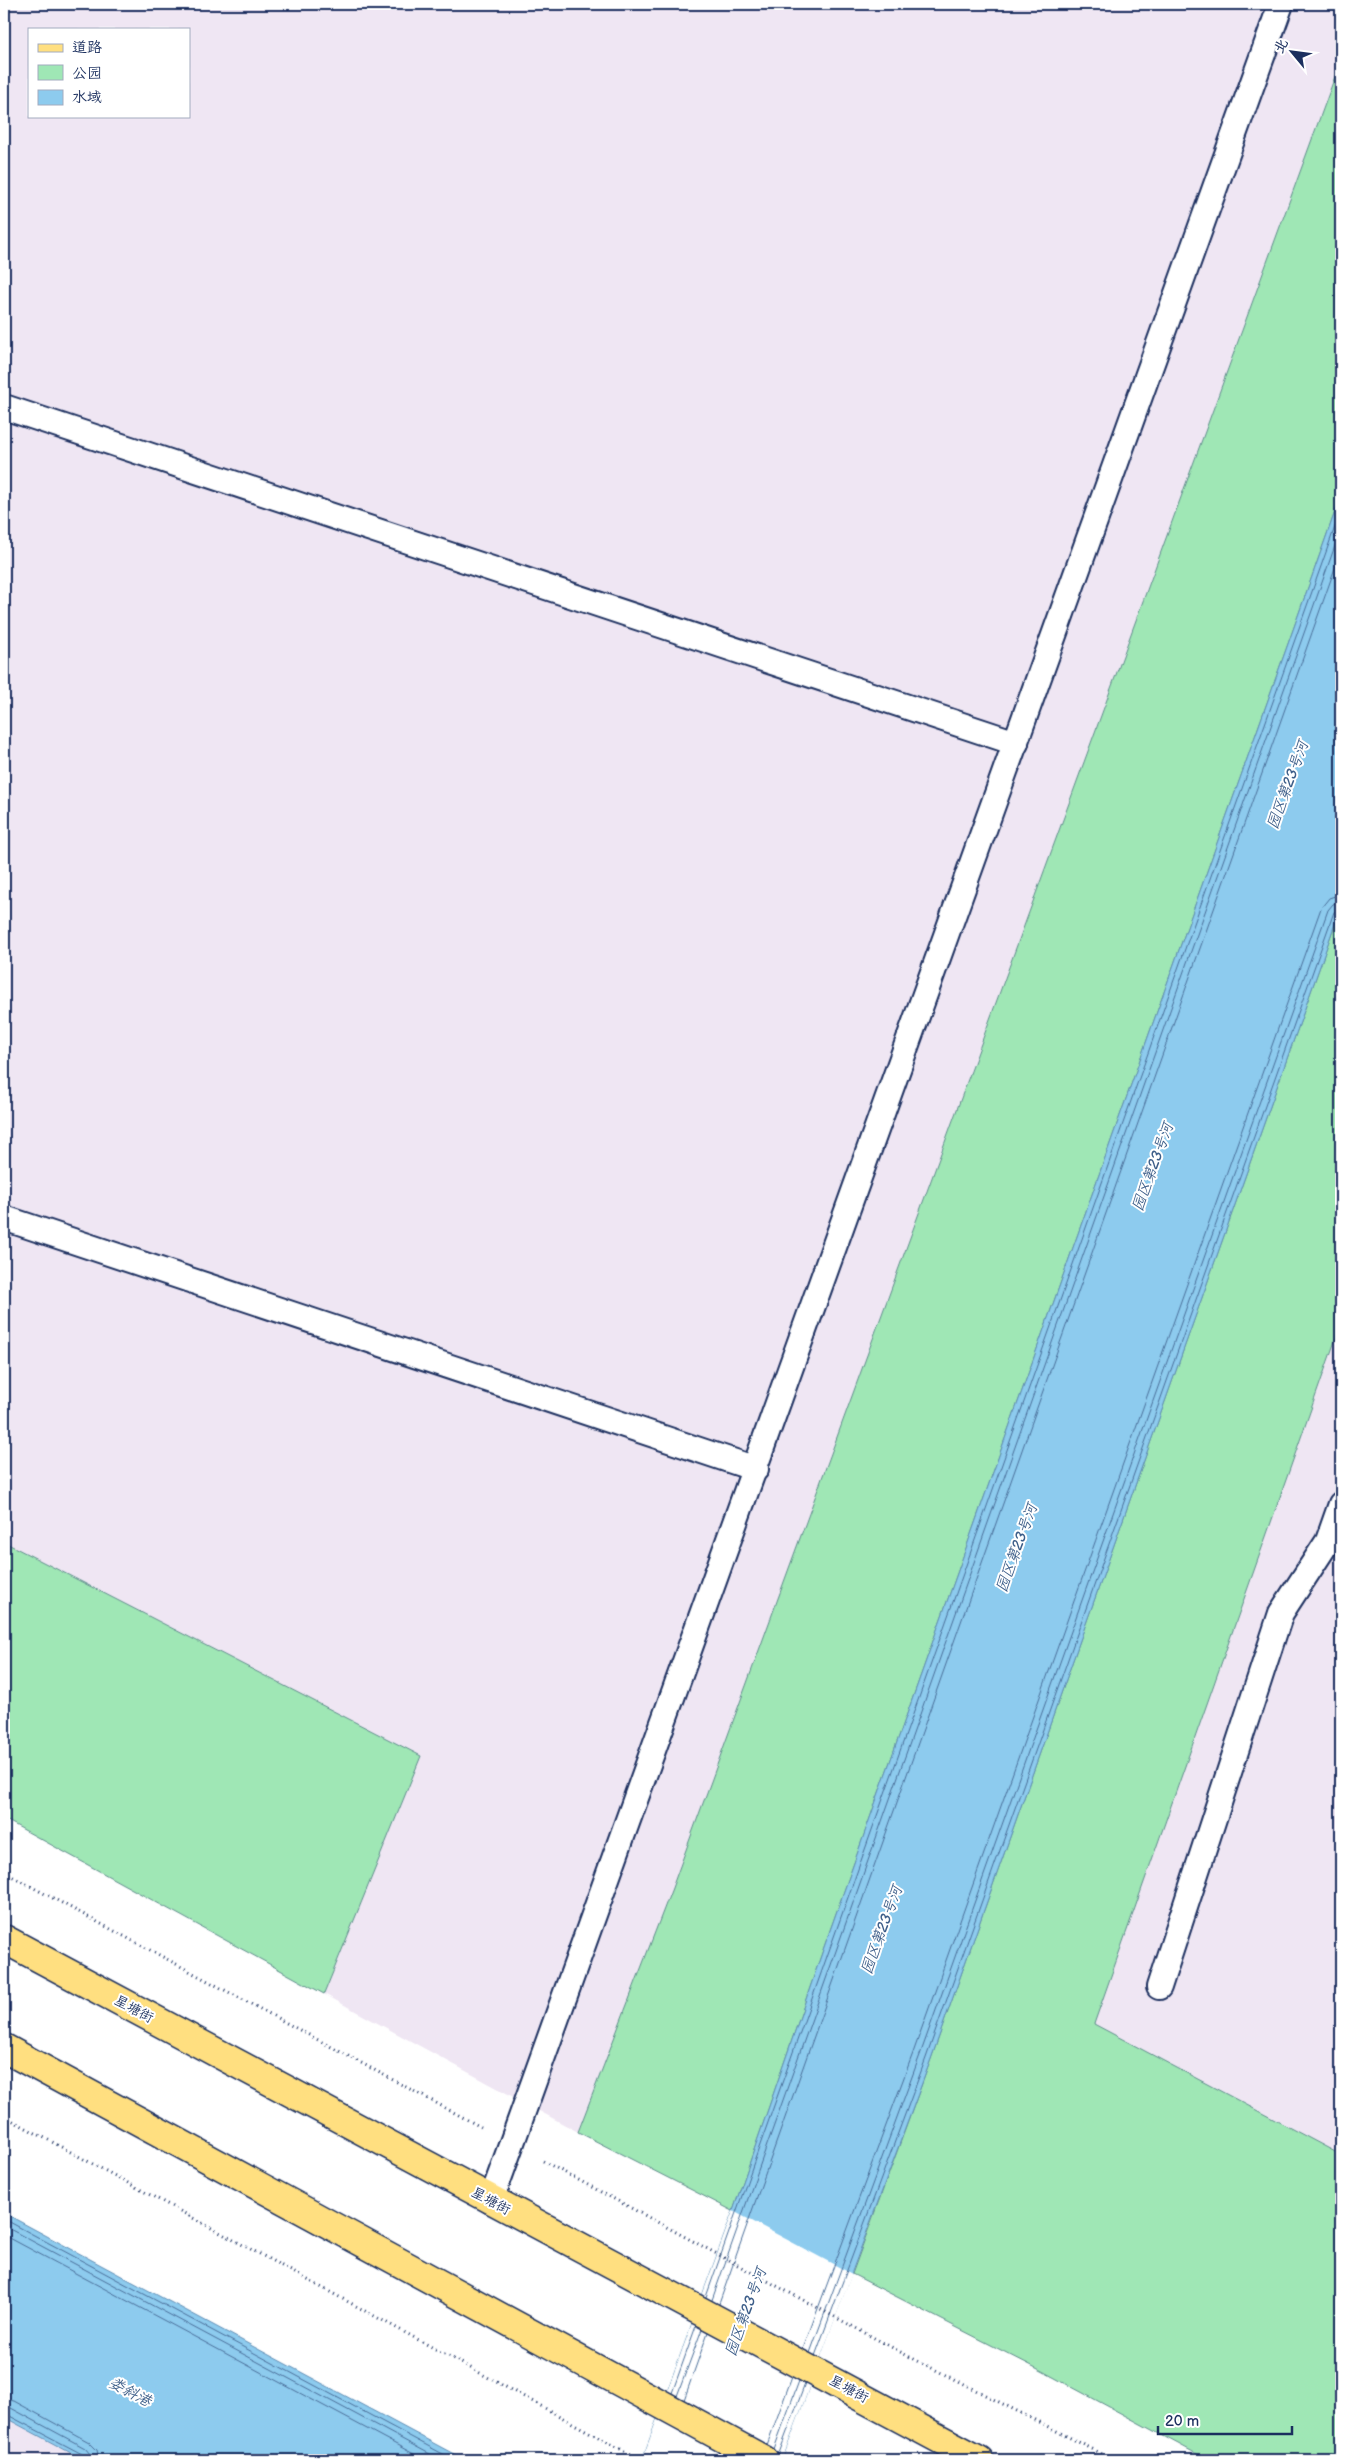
<svg xmlns="http://www.w3.org/2000/svg" width="1345" height="2464" font-family="'Balsamiq Sans','LXGW WenKai TC',sans-serif">
<rect width="100%" height="100%" fill="#fff"/>
<filter id="ink" filterUnits="userSpaceOnUse"><feTurbulence type="fractalNoise" baseFrequency=".02" numOctaves="2"/><feDisplacementMap in="SourceGraphic" scale="10" xChannelSelector="R" yChannelSelector="G"/><feConvolveMatrix kernelMatrix="1 2 1 2 8 2 1 2 1" color-interpolation-filters="sRGB"/></filter>
<g filter="url(#ink)">
<g fill="#efe6f3" fill-rule="evenodd">
<path d="M4,4H1341V60L672,1888L578,2132L324,1994L421,1756L4,1542ZM29,29H189V116H29Z"/>
<polygon points="1341,1324 1341,2155 1094,2024"/>
<polygon points="4,2417 84,2460 4,2460"/>
</g>
<g fill="#9fe7b5" stroke="#5d8b8a">
<polygon points="1341,60 1341,495 823,1950 733,2211 578,2132 672,1888"/>
<polygon points="1341,907 1341,1324 1094,2024 1341,2155 1341,2460 1208,2460 1042,2371 852,2274 931,2059"/>
<polygon points="4,1542 421,1756 324,1994 4,1819"/>
</g>
<g fill="#8dcbee" stroke="#5f8db4">
<polygon points="1341,495 1341,907 931,2059 782,2460 642,2460 733,2211 823,1950"/>
<polygon points="4,2213 465,2460 84,2460 4,2417"/>
</g>
<polygon fill="#fff" points="733,2211 852,2274 782,2460 642,2460"/>
<g fill="none" stroke-linecap="round" stroke-linejoin="round">
<g stroke="#496d98" stroke-width="1">
<polyline points="4,2219 454,2460"/>
<polyline points="4,2226 441,2460"/>
<polyline points="4,2235 425,2460"/>
<polyline points="706,2297 1341,510"/>
<polyline points="712,2300 1341,529"/>
<polyline points="719,2304 1341,551"/>
<polyline points="803,2349 913,2053 1321,908 1329,898 1341,894"/>
<polyline points="810,2353 920,2055 1328,910 1333,904 1341,902"/>
<polyline points="815,2356 926,2058 1334,912 1341,908"/>
<polyline points="672,2393 696,2326"/>
<polyline points="677,2396 702,2329"/>
<polyline points="4,2399 14,2401 89,2442 97,2450 99,2460"/>
<polyline points="684,2400 708,2332"/>
<polyline points="4,2407 11,2408 85,2448 90,2454 91,2460"/>
<polyline points="4,2413 82,2454 85,2460"/>
<polyline points="767,2445 792,2377"/>
<polyline points="774,2449 799,2381"/>
<polyline points="778,2456 805,2384"/>
</g>
<defs>
<g id="service">
<polyline points="4,407 1016,743"/>
<polyline points="4,1218 756,1469"/>
<polyline points="1159,1987 1281,1613 1328,1541 1341,1504"/>
<polyline points="491,2201 1281,4"/>
</g>
<g id="primary">
<polyline points="4,1939 979,2460"/>
<polyline points="4,2048 764,2460"/>
</g>
</defs>
<use href="#service" stroke="#1b2f5e" stroke-width="28"/>
<use href="#primary" stroke="#1b2f5e" stroke-width="31"/>
<g stroke="#1b2f5e" stroke-width="3" stroke-dasharray="1 4" stroke-linecap="butt">
<polyline points="4,1872 481,2127"/>
<polyline points="4,2116 641,2460"/>
<polyline points="543,2161 908,2356 1114,2460"/>
</g>
<use href="#service" stroke="#fff" stroke-width="24"/>
<use href="#primary" stroke="#ffdf80" stroke-width="28"/>
</g>
</g>
<g text-anchor="middle" dominant-baseline="central" stroke-width="4" stroke-linejoin="round" paint-order="stroke">
<g font-size="14" fill="#1b2f5e" stroke="#fff">
<text transform="translate(134 2009) rotate(28)">星塘街</text>
<text transform="translate(491 2201) rotate(28)">星塘街</text>
<text transform="translate(849 2389) rotate(28)">星塘街</text>
</g>
<g font-size="15" font-style="italic" fill="#3d5e89" stroke="#fff">
<text transform="translate(1288 785) rotate(-70)">园区第23号河</text>
<text transform="translate(1153 1167) rotate(-70)">园区第23号河</text>
<text transform="translate(1017 1548) rotate(-70)">园区第23号河</text>
<text transform="translate(882 1930) rotate(-70)">园区第23号河</text>
<text transform="translate(746 2312) rotate(-70)">园区第23号河</text>
<text transform="translate(130 2392) rotate(28)">娄斜港</text>
</g>
</g>
<rect width="1345" height="2464" fill="none" stroke="#fff" stroke-width="20"/>
<rect x="10" y="10" width="1325" height="2444" fill="none" stroke="#1b2f5e" stroke-width="2" filter="url(#ink)"/>
<rect x="28" y="28" width="162" height="90" fill="#ffffff" stroke="#a4acbf"/>
<rect x="38" y="44" width="25" height="8" fill="#ffdf80" stroke="#a4acbf"/>
<text x="72" y="52" font-size="15" fill="#1b2f5e">道路</text>
<rect x="38" y="65" width="25" height="15" fill="#9fe7b5" stroke="#a4acbf"/>
<text x="72" y="78" font-size="15" fill="#1b2f5e">公园</text>
<rect x="38" y="90" width="25" height="15" fill="#8dcbee" stroke="#a4acbf"/>
<text x="72" y="102" font-size="15" fill="#1b2f5e">水域</text>
<g transform="translate(1292 52) rotate(299)" stroke="#ffffff" stroke-width="4" paint-order="stroke">
<path d="M0-4L9 19L0 12L-9 19Z" fill="#1b2f5e"/>
<text y="-8" font-size="14" font-weight="bold" text-anchor="middle" fill="#1b2f5e">北</text>
</g>
<path d="M1158 2426v8h134v-8" fill="none" stroke="#1b2f5e" stroke-width="2.5"/>
<text x="1165" y="2426" font-size="15" fill="#1b2f5e" stroke="#ffffff" stroke-width="4" paint-order="stroke">20 m</text>
</svg>
